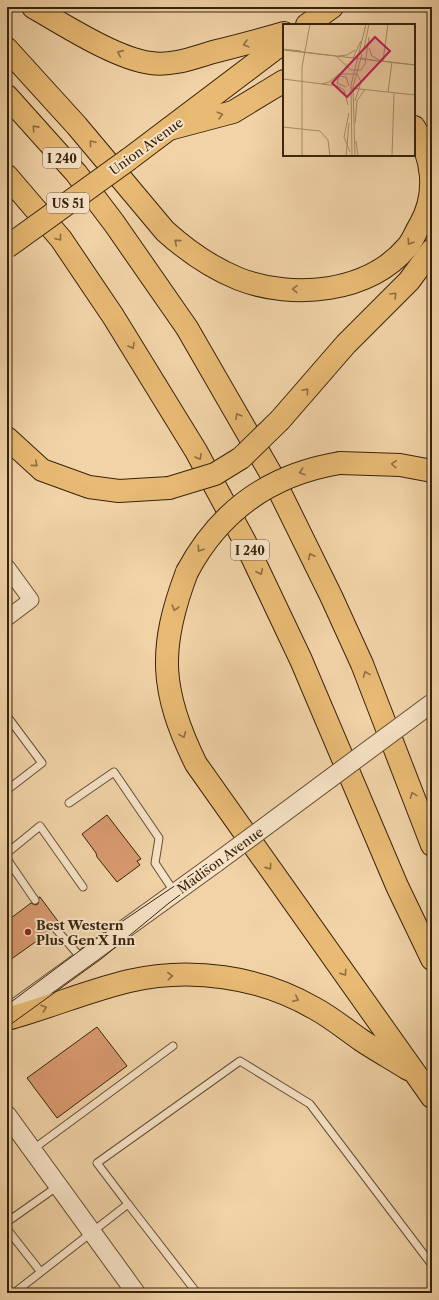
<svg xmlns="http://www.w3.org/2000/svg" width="439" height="1300" font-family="'Libre Caslon Text',serif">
<rect width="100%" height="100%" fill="#f1d3a7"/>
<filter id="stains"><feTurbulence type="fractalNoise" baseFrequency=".005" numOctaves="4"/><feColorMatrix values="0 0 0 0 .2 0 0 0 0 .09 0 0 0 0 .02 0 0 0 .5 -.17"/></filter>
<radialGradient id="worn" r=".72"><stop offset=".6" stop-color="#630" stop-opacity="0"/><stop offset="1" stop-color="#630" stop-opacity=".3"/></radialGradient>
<g fill="#da9a70" stroke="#36230c">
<polygon points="107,815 141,859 137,861 140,865 117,882 97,857 96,853 82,834"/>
<polygon points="39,897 40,897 60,924 52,924 50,927 51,931 7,962 7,921 31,903 35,905 38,904"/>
<polygon points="97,1027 127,1066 57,1118 27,1078"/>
</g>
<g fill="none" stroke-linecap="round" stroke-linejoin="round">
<defs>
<g id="service">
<polyline points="7,716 42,763 7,790"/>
<polyline points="69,803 114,772 159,838 155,863 175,893"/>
<polyline points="7,853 40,826 83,887"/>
<polyline points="7,859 35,900"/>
<polyline points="55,928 82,959"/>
<polyline points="32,1150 173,1046"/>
<polyline points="128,1204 197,1293"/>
<polyline points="7,1222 58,1186"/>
<polyline points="7,1229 40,1271"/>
<polyline points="14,1293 128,1204 97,1163 240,1061 310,1104 432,1265"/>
</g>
<polyline id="minor" points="7,567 31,600 7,618"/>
<g id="tertiary">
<polyline points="7,1014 216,863"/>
<polyline points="7,1115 136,1293"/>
</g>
<g id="primary">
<polyline points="307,25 332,7"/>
<polyline points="129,159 284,42"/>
</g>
<g id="motorway">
<path d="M33,7C64,25 117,59 151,63C172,66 193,58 213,52C237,46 260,40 284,33"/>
<path d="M7,49L77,126L165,231C187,251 212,268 239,279C293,300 369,293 408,246C413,240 416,231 420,225C438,193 433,157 414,127"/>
<polyline points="7,96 76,173 114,223 187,328 270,472 331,596 362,664 432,845"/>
<polyline points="169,129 233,112 284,81"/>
<polyline points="7,176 61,239 113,316 196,451 245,542 301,660 397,886 432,959"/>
<polyline points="280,420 346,344 409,281 432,250"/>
<polyline points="7,438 42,470 89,487 119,491 169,488"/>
<polyline points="340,463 400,465 432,471"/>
<path d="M187,572C158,648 160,691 196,764L432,1097"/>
<path d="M7,1019C48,1008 87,991 129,981C190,967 259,976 314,1008C331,1017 345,1029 361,1040C376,1050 392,1059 408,1069"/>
</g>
</defs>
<use href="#service" stroke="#654f33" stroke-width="9"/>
<use href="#minor" stroke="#654f33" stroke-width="17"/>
<use href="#tertiary" stroke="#654f33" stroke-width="20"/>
<use href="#primary" stroke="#36230c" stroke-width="24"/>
<use href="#motorway" stroke="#36230c" stroke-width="24"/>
<use href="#service" stroke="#f6e2c6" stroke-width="7"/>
<use href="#minor" stroke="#f6e2c6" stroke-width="15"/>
<use href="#tertiary" stroke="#f6e2c6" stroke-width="18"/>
<use href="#primary" stroke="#e8ba74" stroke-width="22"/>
<use href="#motorway" stroke="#e8ba74" stroke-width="22"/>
<g stroke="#36230c" stroke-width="1">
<polyline points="7,1005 90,943 213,860 432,697"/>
<polyline points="7,1027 101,959 169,903 432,709"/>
</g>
<defs>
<polyline id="tertiary-bridge" points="216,863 432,703"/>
<polyline id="primary-bridge" points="7,247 129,159"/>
<g id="motorway-bridge">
<polyline points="169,488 215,474 241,458 280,420"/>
<path d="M187,572C220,510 272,474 340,463"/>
</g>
</defs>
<use href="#tertiary-bridge" stroke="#654f33" stroke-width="20" stroke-linecap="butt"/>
<use href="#primary-bridge" stroke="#36230c" stroke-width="24" stroke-linecap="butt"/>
<use href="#motorway-bridge" stroke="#36230c" stroke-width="24" stroke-linecap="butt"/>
<use href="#tertiary-bridge" stroke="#f6e2c6" stroke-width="18"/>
<use href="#primary-bridge" stroke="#e8ba74" stroke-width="22"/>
<use href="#motorway-bridge" stroke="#e8ba74" stroke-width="22"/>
</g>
<defs><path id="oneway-chevron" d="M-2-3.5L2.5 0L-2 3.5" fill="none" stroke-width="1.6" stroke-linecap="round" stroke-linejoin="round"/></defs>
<g stroke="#8f6e40">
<use href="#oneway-chevron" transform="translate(246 44) rotate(165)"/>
<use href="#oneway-chevron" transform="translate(120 53) rotate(-156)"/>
<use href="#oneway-chevron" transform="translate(220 115) rotate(-15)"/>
<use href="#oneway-chevron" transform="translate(35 128) rotate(-132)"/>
<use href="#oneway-chevron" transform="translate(92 143) rotate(-130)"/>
<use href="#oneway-chevron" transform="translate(59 238) rotate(52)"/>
<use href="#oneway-chevron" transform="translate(177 242) rotate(-139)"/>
<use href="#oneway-chevron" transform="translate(410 242) rotate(123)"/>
<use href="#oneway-chevron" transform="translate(295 289) rotate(-178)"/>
<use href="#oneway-chevron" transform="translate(394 295) rotate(-45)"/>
<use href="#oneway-chevron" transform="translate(132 346) rotate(59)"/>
<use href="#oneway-chevron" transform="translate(306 391) rotate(-49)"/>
<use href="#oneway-chevron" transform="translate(238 416) rotate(-120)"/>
<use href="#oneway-chevron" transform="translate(199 457) rotate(61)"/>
<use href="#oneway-chevron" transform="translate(35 464) rotate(41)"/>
<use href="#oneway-chevron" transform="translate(394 464) rotate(-176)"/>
<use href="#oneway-chevron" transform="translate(302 472) rotate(162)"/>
<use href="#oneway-chevron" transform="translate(200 549) rotate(124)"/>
<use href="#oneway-chevron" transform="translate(311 556) rotate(-116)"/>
<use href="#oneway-chevron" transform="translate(260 572) rotate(65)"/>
<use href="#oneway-chevron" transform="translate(175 608) rotate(106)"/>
<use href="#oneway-chevron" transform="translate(366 674) rotate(-111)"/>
<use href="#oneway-chevron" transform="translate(183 735) rotate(68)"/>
<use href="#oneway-chevron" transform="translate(413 795) rotate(-111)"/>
<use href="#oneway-chevron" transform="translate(269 867) rotate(55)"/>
<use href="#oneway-chevron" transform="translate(344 973) rotate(55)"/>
<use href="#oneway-chevron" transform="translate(170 976) rotate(-4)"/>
<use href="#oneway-chevron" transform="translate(296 999) rotate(25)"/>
<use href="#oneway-chevron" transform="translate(44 1008) rotate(-19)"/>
</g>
<circle fill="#8f2418" stroke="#f6e2c6" stroke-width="1.5" cx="28" cy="932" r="4"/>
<g text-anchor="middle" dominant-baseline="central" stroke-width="4" stroke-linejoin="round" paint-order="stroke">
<g fill="#f6e2c6" stroke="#705c44" stroke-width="1">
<rect x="43" y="148" width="38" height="20" rx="3"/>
<rect x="47" y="193" width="42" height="20" rx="3"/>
<rect x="231" y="540" width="38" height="20" rx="3"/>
</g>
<g font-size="12" font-weight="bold" fill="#36230c">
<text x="62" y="158">I 240</text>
<text x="68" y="203">US 51</text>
<text x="250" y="550">I 240</text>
</g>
<g font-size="13" fill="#36230c" stroke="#f6e2c6">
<text transform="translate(146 146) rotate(-36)">Union Avenue</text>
<text transform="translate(220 860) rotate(-36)">Madison Avenue</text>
</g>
<g font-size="13" font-weight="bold" fill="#36230c" stroke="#f6e2c6" text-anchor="start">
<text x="36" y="925">Best Western<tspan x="36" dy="15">Plus Gen X Inn</tspan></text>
</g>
</g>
<g transform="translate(283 24)">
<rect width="132" height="132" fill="#f1d3a7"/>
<path fill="none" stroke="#a68d69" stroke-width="1" d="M81,24L86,0M86,24L89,32L98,37M0,25L18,27M0,26L132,41M4,26L53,32M53,32L68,46H78L82,40L86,13M55,32L64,31L72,26M70,34L78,17M77,34L94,37M99,37L132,41M100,37L105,0M0,55L55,62M39,60L46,58L56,50H74L78,58L72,77M54,62L61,66L65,81M63,63L54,59L56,52L63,53L66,62M68,64L132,71M105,68L109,38M66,89L61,113L67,128M72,99L74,77L82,65M0,103L37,107L45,116L47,132M73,117L75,132M19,132V43L27,0M63,132L66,99M69,132L68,61L83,0M72,132L70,63L79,30M109,132L111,69"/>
<path fill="#c2185b" fill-opacity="0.15" stroke="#c2185b" stroke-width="2" d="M92,13L107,27L64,73L49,59Z"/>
<rect width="132" height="132" fill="none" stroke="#36230c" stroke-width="2"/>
</g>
<rect width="439" height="1300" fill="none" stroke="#f1d3a7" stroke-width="24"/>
<rect x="8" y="8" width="423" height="1284" fill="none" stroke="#36230c" stroke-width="2"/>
<rect x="12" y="12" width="415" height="1276" fill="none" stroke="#36230c"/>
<rect width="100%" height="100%" filter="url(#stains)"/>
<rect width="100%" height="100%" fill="url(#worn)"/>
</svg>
